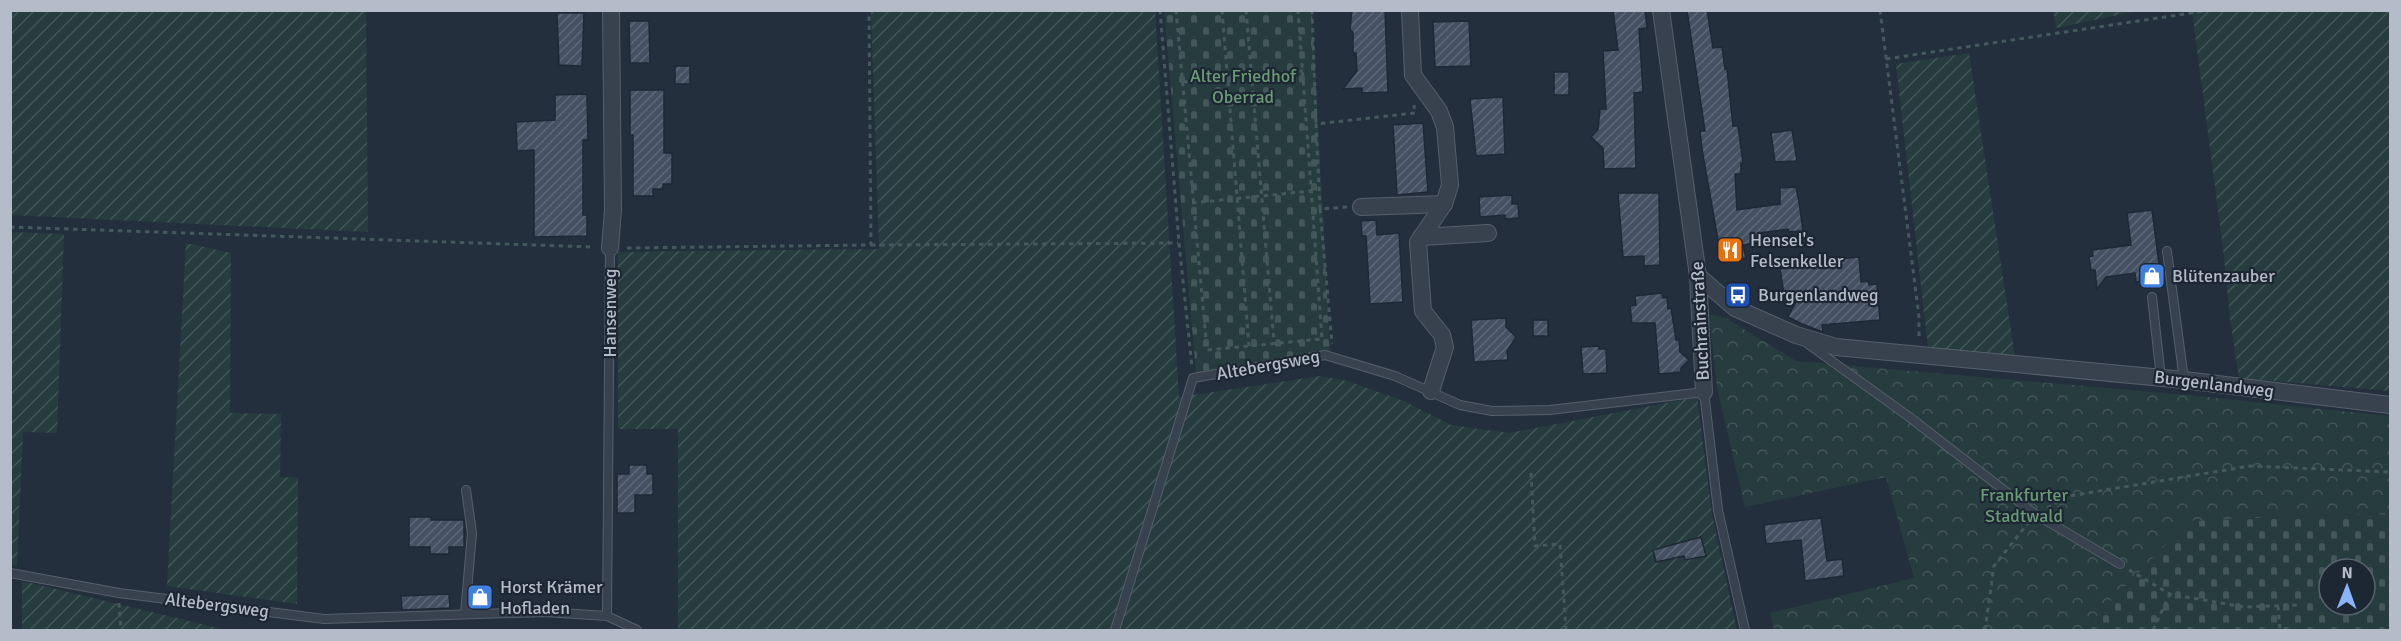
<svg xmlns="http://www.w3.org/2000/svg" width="2401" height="641" font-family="Signika,sans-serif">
<defs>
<pattern id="forest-crowns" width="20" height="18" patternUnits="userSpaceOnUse" patternTransform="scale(1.5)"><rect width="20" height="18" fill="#263c3f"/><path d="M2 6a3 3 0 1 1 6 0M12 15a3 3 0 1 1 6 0" fill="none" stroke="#435659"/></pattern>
<pattern id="cemetery-stones" width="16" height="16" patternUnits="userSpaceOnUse" patternTransform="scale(1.5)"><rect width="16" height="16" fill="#263c3f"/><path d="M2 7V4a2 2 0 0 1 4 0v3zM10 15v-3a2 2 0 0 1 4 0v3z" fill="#435659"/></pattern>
<pattern id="garden-furrows" width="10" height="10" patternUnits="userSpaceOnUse" patternTransform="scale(1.5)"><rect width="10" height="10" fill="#263c3f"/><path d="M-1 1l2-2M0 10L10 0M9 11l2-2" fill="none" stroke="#435659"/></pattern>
<pattern id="building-hatch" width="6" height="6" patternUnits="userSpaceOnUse" patternTransform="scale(1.5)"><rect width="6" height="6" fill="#455162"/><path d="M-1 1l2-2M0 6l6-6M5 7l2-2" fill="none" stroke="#5d6877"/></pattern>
</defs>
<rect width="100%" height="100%" fill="#242f3e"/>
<polygon fill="url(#forest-crowns)" points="1709,314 1726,318 1796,361 2187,395 2390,416 2390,513 2189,521 2083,630 1774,630 1770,613 1914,578 1886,477 1745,507 1717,388"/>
<g fill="url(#cemetery-stones)" fill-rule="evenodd">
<polygon points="1164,11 1312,11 1330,351 1196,373"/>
<path d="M2390,513V630H2083L2189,521ZM2329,569H2365V605H2329Z"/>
</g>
<g fill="url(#garden-furrows)">
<polygon points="11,10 366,11 368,232 11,215"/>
<polygon points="2053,10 2137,10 2137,11 2056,28"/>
<polygon points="871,11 1155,11 1179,397 1320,376 1347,381 1404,401 1451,425 1509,433 1697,397 1712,514 1737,630 678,630 678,429 618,429 618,252 879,249"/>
<polygon points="2192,11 2390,11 2390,391 2239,378 2230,318 2223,248"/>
<polygon points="1969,53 2015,357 1928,348 1896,64"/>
<polygon points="11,232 64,234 57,433 23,432 17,566 10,565"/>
<polygon points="186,243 231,253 230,413 281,414 280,477 298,478 297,604 167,586"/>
<polygon points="22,581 227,630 22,630"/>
</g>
<g fill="url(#building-hatch)" stroke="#1f2835" stroke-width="1.5">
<polygon points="1352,10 1385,10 1388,92 1362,93 1362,88 1343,89 1357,71 1356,53 1353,53 1353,32 1350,30"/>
<polygon points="1613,10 1645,10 1647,28 1639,29 1643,92 1634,93 1636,168 1604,169 1603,148 1591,137 1598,130 1600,109 1606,109 1603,51 1618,50"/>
<polygon points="1687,10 1707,10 1713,48 1722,47 1725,69 1727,69 1733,126 1738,126 1743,163 1741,163 1741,174 1735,174 1737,210 1780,204 1780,188 1796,187 1799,202 1803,231 1789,232 1788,229 1760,233 1760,242 1743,245 1746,258 1722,263 1702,149 1700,131 1705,131"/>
<polygon points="557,13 584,13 582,66 559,65"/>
<polygon points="629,21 649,21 650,63 630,63"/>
<polygon points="1469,21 1471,66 1435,67 1433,22"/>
<rect x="675" y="66" width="15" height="18"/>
<rect x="1554" y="72" width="15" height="23"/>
<polygon points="630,90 664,90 664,153 672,153 672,184 663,184 663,189 653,189 653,196 634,196 633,194 633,135 630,135"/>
<polygon points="587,94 588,140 583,140 583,215 587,215 587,236 534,237 534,150 517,151 516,122 555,120 555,95"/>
<polygon points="1503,97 1505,154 1476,156 1470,99"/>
<polygon points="1423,123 1428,192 1397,195 1393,125"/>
<polygon points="1792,130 1797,161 1775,162 1771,133"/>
<polygon points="1618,193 1659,193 1660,265 1644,266 1644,256 1623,257"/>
<polygon points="1512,195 1512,204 1518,204 1519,218 1505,219 1505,215 1480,217 1479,197"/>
<polygon points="2152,210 2161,279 2136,282 2135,273 2106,277 2097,289 2095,270 2091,270 2089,257 2093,256 2092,250 2131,245 2127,213"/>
<polygon points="1376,220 1377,235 1399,233 1403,302 1370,304 1366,236 1362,236 1361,221"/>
<polygon points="1859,257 1861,282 1868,281 1869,285 1877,284 1880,320 1822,325 1823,332 1802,324 1788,317 1798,298 1785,300 1780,269 1816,264 1816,261"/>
<polygon points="1662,293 1663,298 1667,297 1668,309 1671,308 1676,340 1679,340 1680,352 1689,360 1681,368 1681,372 1659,374 1655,323 1632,323 1630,306 1636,305 1635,296"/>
<polygon points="1506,318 1506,327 1516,337 1507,351 1508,360 1474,362 1471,320"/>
<rect x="1533" y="320" width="15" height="16"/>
<polygon points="1599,346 1599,349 1606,349 1607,373 1583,374 1581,347"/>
<polygon points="629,465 647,465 647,474 653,474 653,495 635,495 635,513 617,513 617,474 629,474"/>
<polygon points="409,517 431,517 431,520 464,520 464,547 449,547 449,554 430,554 430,547 409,547"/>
<polygon points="1821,518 1827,561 1842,559 1844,576 1805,581 1801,540 1766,544 1764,525"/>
<polygon points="1701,537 1706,556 1685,560 1684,556 1656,562 1653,550"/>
<polygon points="449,594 450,608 402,610 401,596"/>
</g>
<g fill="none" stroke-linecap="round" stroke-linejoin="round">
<defs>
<g id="lane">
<polyline points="2167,251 2184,380"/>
<polyline points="2152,297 2161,378"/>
<polyline points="1808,344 1908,416 2035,514 2120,564"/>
<polyline points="10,573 119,593 324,619 545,612 607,616 637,630"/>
<polyline points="465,614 472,533 466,490"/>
<polyline points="607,616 610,248"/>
<polyline points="1115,630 1193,378 1325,355 1395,376 1460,405 1492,411 1550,410 1704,392 1718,510 1745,630"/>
</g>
<g id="street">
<polyline points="1410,10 1413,75 1439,111 1445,127 1450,185 1444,204 1418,242 1423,311 1442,335 1445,347 1431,391"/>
<polyline points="1661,10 1698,276 1704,392"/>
<polyline points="1361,207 1444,204"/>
<polyline points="1421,237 1488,233"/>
<polyline points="610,248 613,210 611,10"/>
<polyline points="1698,276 1735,308 1796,335 1836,347 2184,380 2390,405"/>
</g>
</defs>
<use href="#lane" stroke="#565f6c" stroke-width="10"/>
<use href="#street" stroke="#565f6c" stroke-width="18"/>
<g stroke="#44595c" stroke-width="3" stroke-dasharray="4.5 4.5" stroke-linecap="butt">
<polyline points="1160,10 1179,243 1192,367"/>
<polyline points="1176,10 1207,350 1322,339 1298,10"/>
<polyline points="1222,10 1249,346"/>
<polyline points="1246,10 1274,343"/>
<polyline points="1312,10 1316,124"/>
<polyline points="1880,10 1919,317 1919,339"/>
<polyline points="1886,59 2211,10"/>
<polyline points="1183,82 1303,71"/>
<polyline points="1192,203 1311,191"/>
<polyline points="1347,207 1320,209 1316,124 1415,113 1414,105"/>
<polyline points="1320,209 1332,344"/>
<polyline points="10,227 593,247"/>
<polyline points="871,245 1178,243"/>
<polyline points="627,248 871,245 869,11"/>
<polyline points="1531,473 1535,546 1560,544 1566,630"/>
<polyline points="2047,508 2069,496 2250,466 2390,472"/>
<polyline points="2129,570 2170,594 2244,607 2299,605"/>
<polyline points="119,603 121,630"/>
<polyline points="2278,606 2280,630"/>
<polyline points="1985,630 1994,566 2028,523"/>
<polyline points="2153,630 2170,594"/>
</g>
<use href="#lane" stroke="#38414e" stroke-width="8"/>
<use href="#street" stroke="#38414e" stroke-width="16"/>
</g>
<defs>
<symbol id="restaurant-square" viewBox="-11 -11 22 22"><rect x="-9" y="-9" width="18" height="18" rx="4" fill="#e8710a" stroke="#1d2633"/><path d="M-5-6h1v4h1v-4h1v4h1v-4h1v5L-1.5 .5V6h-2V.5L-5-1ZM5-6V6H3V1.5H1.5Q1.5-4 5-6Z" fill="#fff"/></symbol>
<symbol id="shop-square" viewBox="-11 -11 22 22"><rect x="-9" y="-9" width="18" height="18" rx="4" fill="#3f7fe0" stroke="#1d2633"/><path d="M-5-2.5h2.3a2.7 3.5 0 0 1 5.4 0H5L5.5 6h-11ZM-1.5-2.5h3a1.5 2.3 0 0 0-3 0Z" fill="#fff"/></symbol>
<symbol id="bus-square" viewBox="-11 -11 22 22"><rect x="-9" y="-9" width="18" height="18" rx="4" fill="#1a4fb4" stroke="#1d2633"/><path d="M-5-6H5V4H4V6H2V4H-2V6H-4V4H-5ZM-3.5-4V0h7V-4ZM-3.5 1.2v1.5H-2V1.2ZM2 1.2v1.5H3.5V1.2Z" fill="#fff"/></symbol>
</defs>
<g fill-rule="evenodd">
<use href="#restaurant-square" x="1715" y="235" width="30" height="30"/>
<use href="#shop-square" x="2137" y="261" width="30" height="30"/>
<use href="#bus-square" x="1723" y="280" width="30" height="30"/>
<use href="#shop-square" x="465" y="582" width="30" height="30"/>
</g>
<g text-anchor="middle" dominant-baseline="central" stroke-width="4.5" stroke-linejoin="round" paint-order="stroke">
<g font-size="18" fill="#6b9a76" stroke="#1d2633">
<text x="1243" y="76">Alter Friedhof<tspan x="1243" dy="21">Oberrad</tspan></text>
<text x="2024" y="495">Frankfurter<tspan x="2024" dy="21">Stadtwald</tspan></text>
</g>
<g font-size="18" fill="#b4bcc9" stroke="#1d2633" text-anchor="start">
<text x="1750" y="240">Hensel's<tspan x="1750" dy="21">Felsenkeller</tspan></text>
<text x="2172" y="276">Blütenzauber</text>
<text x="1758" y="295">Burgenlandweg</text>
<text x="500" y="587">Horst Krämer<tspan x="500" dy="21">Hofladen</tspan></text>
</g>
<g font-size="18" fill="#b4bcc9" stroke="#1d2633">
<text transform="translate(610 313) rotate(-90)">Hansenweg</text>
<text transform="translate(1700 321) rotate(-93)">Buchrainstraße</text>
<text transform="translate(1268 365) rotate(-10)">Altebergsweg</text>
<text transform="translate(2214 384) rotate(7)">Burgenlandweg</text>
<text transform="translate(217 605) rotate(7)">Altebergsweg</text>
</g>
</g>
<rect width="2401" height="641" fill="none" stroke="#b4bcc9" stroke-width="24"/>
<g transform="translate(2347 587) rotate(1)"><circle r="28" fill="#1d2633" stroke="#59626f" stroke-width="1.5"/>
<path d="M0-4.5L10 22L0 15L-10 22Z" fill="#8ab4f8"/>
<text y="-9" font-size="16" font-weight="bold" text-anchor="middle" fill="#b4bcc9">N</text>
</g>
</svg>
